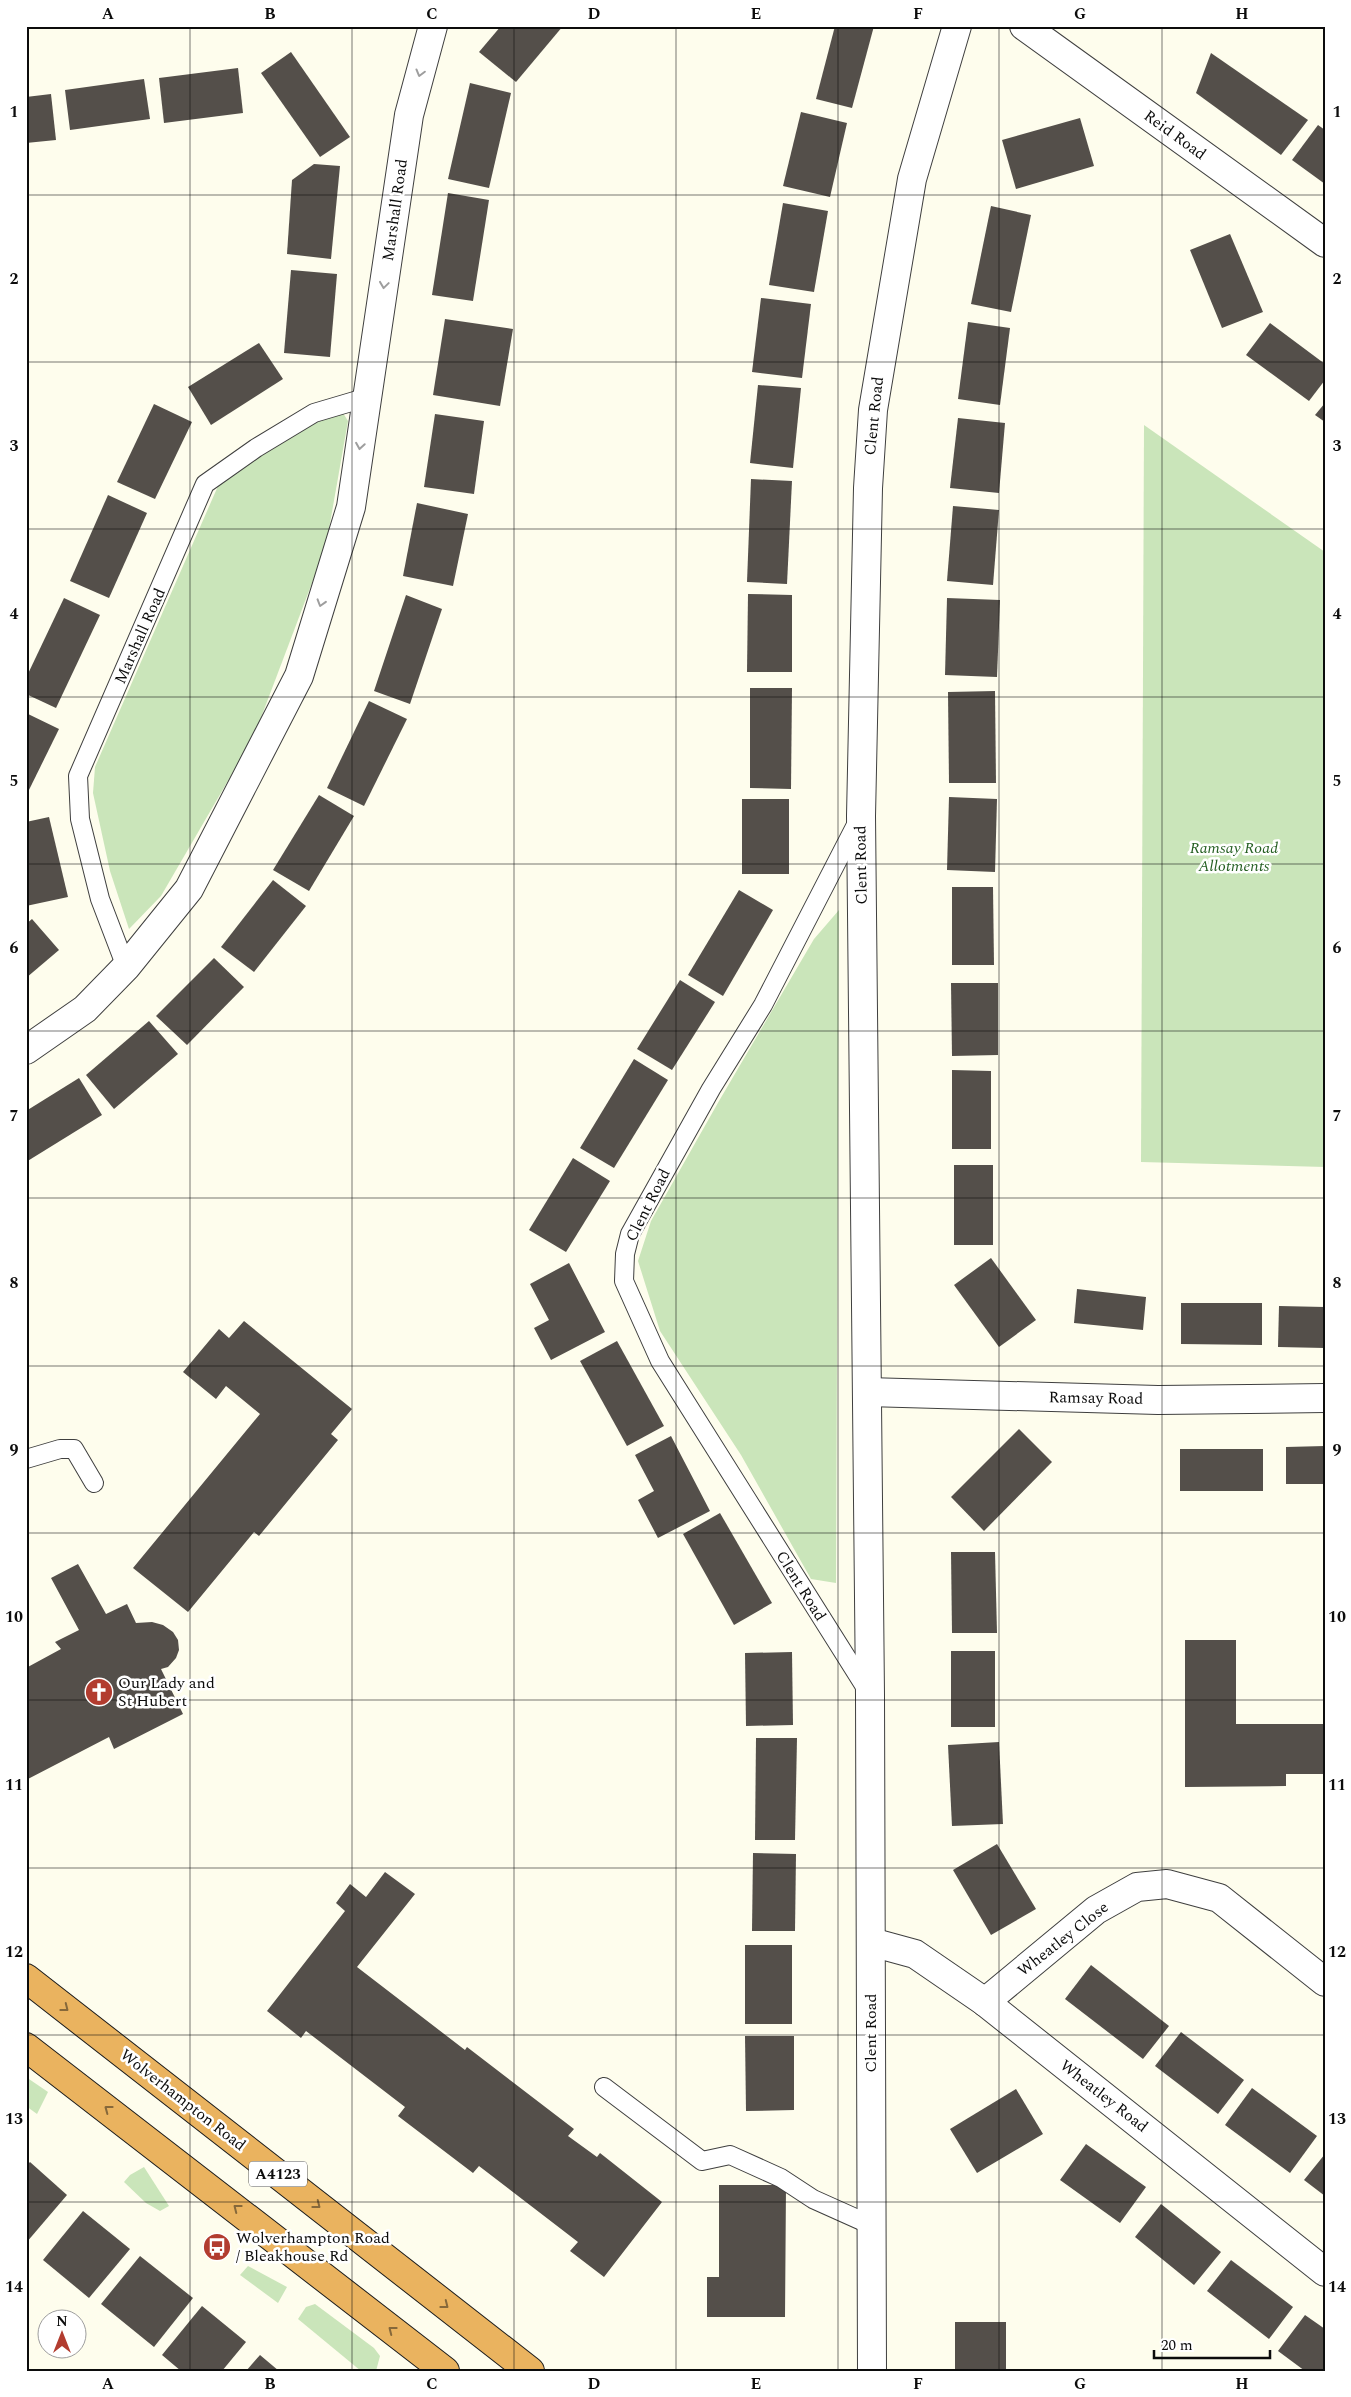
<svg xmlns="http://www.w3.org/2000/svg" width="1351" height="2397" font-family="Spectral,serif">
<rect width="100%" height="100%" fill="#fefded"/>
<g fill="#cae5ba">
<polygon points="343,413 348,421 326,546 254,736 161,896 129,929 110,871 93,793 95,767 218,486 261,453 322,418"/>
<polygon points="1144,425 1325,552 1325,1167 1141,1162"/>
<polygon points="839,910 836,1583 811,1579 741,1455 660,1331 638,1261 651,1221 719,1101 814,939"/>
<polygon points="26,2077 48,2092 37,2114 26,2106"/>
<polygon points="144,2167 169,2206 160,2211 146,2203 124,2182 130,2175"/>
<polygon points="248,2266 287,2287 278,2303 240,2275"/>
<polygon points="315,2304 374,2348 380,2356 376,2371 361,2371 298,2319 306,2307"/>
</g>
<g fill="#544f4a">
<polygon points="501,26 563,26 516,82 479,52"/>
<polygon points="835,26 874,26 852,108 816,99"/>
<polygon points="291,52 350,137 320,157 261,73"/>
<polygon points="1211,53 1308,120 1281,155 1196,93"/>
<polygon points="238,68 243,113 164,123 159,78"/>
<polygon points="144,79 150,119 70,130 65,90"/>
<polygon points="470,83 511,93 489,188 448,179"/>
<polygon points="51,94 56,140 26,143 26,97"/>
<polygon points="801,112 847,123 830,197 783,186"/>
<polygon points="1080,118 1094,166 1016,189 1002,140"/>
<polygon points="1318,125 1325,130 1325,184 1292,160"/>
<polygon points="314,164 340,166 331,259 287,254 292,180"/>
<polygon points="448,193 489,200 473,301 432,295"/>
<polygon points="783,203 828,211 814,292 769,285"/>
<polygon points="991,206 1031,215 1011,312 971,304"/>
<polygon points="1230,234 1263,312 1222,328 1190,250"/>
<polygon points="291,270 337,274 330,357 284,353"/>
<polygon points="761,298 811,304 802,378 752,372"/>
<polygon points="445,319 513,329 500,406 433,395"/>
<polygon points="968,322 1010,328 1000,405 958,399"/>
<polygon points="1270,323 1325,364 1325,380 1309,401 1246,355"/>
<polygon points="259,343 283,379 211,425 188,387"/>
<polygon points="758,385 801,388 793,468 750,463"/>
<polygon points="1325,403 1325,422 1315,415"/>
<polygon points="154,404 192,422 155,499 117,482"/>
<polygon points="435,414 484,421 474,494 424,487"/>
<polygon points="958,418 1005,423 999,493 950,488"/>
<polygon points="751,479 792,481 787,584 747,582"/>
<polygon points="108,495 147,513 109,598 70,581"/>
<polygon points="417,503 468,514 453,586 403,576"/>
<polygon points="953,506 999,510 993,585 947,581"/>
<polygon points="748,594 792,595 792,672 747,672"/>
<polygon points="406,595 442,609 410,704 374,691"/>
<polygon points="64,598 100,615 56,708 26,694 26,678"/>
<polygon points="947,598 1000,600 997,677 945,675"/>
<polygon points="750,688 792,688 791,789 750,788"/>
<polygon points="995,691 996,783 949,783 948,692"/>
<polygon points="369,701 407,719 364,806 327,788"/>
<polygon points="26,713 59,729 26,796"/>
<polygon points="319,795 354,816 309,891 273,870"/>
<polygon points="949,797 997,799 995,872 947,870"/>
<rect x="742" y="799" width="47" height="75"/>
<polygon points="49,817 68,897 26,906 26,822"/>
<polygon points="273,880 306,906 254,972 221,947"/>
<polygon points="952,887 993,887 994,965 952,965"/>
<polygon points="739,890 773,910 723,996 688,975"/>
<polygon points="32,919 59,950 26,978 26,924"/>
<polygon points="214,958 244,987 187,1045 156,1016"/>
<polygon points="680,980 715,1002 672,1070 637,1049"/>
<polygon points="951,983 998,983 998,1055 952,1056"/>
<polygon points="149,1021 178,1054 114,1109 86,1075"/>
<polygon points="634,1059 668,1080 614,1168 580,1148"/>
<polygon points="952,1070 991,1071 991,1149 952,1149"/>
<polygon points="79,1078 102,1115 26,1162 26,1111"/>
<polygon points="573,1158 610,1181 566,1252 529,1230"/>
<rect x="954" y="1165" width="39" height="80"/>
<polygon points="991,1258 1036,1320 999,1347 954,1285"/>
<polygon points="569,1263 605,1332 551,1360 534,1328 549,1320 530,1284"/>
<polygon points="1077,1289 1146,1297 1143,1330 1074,1323"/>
<polygon points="1181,1303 1262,1303 1262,1345 1181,1344"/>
<polygon points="1279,1306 1325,1307 1325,1348 1278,1347"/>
<polygon points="244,1321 352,1409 331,1434 338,1440 259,1536 254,1532 188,1612 133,1568 260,1414 226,1386 216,1399 183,1372 219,1329 229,1338"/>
<polygon points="617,1341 664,1426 627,1446 580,1361"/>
<polygon points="1019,1429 1052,1462 984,1531 951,1497"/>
<polygon points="671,1436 710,1511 658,1538 638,1500 654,1491 635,1455"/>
<polygon points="1325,1446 1325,1484 1286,1484 1286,1447"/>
<rect x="1180" y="1449" width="83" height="42"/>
<polygon points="720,1513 772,1603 734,1625 683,1534"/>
<polygon points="951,1552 995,1552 997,1633 952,1633"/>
<polygon points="78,1564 106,1614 127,1604 136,1623 152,1622 163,1625 173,1632 178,1640 179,1650 176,1658 168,1667 161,1669 183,1714 114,1749 109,1737 26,1780 26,1668 61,1649 55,1642 79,1630 51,1578"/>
<polygon points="1185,1640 1236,1640 1236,1724 1325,1724 1325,1774 1286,1774 1286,1786 1185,1787"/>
<rect x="951" y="1651" width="44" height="76"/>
<polygon points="792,1652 793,1725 746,1726 745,1653"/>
<polygon points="756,1738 797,1738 795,1840 755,1840"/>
<polygon points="999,1742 1003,1824 952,1826 948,1745"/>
<polygon points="997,1844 1036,1909 991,1935 953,1870"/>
<polygon points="753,1853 796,1854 795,1931 752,1931"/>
<polygon points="385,1872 415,1894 357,1967 465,2050 467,2047 574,2129 568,2136 597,2157 600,2153 662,2202 604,2277 570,2251 578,2242 479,2166 473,2173 398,2116 405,2107 306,2031 301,2038 267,2011 345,1911 336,1903 350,1884 366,1897"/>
<rect x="745" y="1945" width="47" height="79"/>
<polygon points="1091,1965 1169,2026 1143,2059 1065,1999"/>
<polygon points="1181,2032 1244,2080 1218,2114 1155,2066"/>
<polygon points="745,2036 794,2036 794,2110 746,2111"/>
<polygon points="1252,2088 1317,2136 1290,2173 1225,2125"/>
<polygon points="1016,2089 1043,2134 977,2173 950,2129"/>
<polygon points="1086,2144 1146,2187 1120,2223 1060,2180"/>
<polygon points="1325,2154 1325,2196 1304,2180"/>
<polygon points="30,2162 67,2195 26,2243 26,2166"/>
<polygon points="719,2185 786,2185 785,2317 707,2317 707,2277 719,2277"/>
<polygon points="1161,2204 1221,2252 1194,2285 1135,2237"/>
<polygon points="83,2211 130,2249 89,2298 43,2260"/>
<polygon points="140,2256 193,2298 154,2347 101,2304"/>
<polygon points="1231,2260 1293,2307 1269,2339 1207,2291"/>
<polygon points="202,2306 246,2342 222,2371 181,2371 162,2355"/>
<polygon points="1305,2315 1325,2329 1325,2371 1305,2371 1278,2351"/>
<rect x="955" y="2322" width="51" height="49"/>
<polygon points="260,2355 279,2371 246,2371"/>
</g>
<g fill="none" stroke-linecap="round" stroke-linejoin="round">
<defs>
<g id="lane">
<polyline points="858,821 763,1005 711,1089 630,1234 625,1254 624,1281 660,1361 869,1693"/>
<polyline points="126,967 100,899 80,819 78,776 205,484 256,448 314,413 368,397"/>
<polyline points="26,1459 60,1449 74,1449 94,1483"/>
<polyline points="604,2087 702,2161 730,2155 781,2178 813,2199 871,2225"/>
</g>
<g id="street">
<polyline points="1024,26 1325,243"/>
<polyline points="26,1050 85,1009 126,967 189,889 299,676 351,507 409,115 433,26"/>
<polyline points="867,1392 1158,1400 1325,1398"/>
<polyline points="871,1942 915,1954 985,2002 1325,2272"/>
<polyline points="985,2002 1096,1910 1137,1887 1167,1884 1219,1898 1325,1982"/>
<polyline points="872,2371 870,1695 861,816 868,488 873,410 912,179 957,26"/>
</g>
<g id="highway">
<polyline points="26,1978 530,2371"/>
<polyline points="26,2047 445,2371"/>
</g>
</defs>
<use href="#lane" stroke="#3f3f3f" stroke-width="20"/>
<use href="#street" stroke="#3f3f3f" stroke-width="30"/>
<use href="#highway" stroke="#1d1d1d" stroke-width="30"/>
<use href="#lane" stroke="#fff" stroke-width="18"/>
<use href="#street" stroke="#fff" stroke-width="28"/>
<use href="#highway" stroke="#eab35f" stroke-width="28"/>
</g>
<defs><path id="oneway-chevron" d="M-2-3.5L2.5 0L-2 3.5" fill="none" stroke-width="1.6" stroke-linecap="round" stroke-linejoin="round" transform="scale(1.25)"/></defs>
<g stroke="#9e9e9e">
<use href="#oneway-chevron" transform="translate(420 73) rotate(105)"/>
<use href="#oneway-chevron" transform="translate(384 285) rotate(98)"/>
<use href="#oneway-chevron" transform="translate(360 446) rotate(99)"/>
<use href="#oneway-chevron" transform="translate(321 603) rotate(107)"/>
</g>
<g stroke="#86683a">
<use href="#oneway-chevron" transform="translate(65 2008) rotate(38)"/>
<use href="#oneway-chevron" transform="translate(108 2109) rotate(-143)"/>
<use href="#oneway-chevron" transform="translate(317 2205) rotate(38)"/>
<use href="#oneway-chevron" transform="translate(237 2208) rotate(-142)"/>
<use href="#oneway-chevron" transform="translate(445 2305) rotate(38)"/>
<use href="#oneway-chevron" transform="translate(392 2330) rotate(-142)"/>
</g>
<path fill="none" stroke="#0c0c0c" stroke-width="1" stroke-opacity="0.55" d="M190,26V2371M352,26V2371M514,26V2371M676,26V2371M838,26V2371M999,26V2371M1162,26V2371M26,195H1325M26,362H1325M26,529H1325M26,697H1325M26,864H1325M26,1031H1325M26,1198H1325M26,1366H1325M26,1533H1325M26,1700H1325M26,1868H1325M26,2035H1325M26,2202H1325"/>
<defs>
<symbol id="church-disc" viewBox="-11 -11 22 22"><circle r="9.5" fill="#b23c2f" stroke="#fff"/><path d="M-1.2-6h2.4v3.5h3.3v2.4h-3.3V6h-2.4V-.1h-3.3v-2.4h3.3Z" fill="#fff"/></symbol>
<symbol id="bus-disc" viewBox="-11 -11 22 22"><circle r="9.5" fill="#b23c2f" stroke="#fff"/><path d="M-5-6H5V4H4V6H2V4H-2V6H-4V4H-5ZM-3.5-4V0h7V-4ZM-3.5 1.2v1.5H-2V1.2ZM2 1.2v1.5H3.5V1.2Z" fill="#fff"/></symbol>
</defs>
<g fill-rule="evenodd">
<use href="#church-disc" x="83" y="1676" width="32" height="32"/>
<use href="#bus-disc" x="201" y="2231" width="32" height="32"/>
</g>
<g text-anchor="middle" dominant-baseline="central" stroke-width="5" stroke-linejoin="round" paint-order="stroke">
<rect fill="#fff" stroke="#555" stroke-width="1" x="249" y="2161.5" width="58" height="25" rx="4"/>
<g font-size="15" font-weight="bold" fill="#0c0c0c">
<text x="278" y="2174">A4123</text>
</g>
<g font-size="16" fill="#0c0c0c" stroke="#fff">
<text transform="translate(1175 135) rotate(36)">Reid Road</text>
<text transform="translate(395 210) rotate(-82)">Marshall Road</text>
<text transform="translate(874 416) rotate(-84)">Clent Road</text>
<text transform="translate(140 636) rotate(-66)">Marshall Road</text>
<text transform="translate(861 865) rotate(-91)">Clent Road</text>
<text transform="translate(648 1205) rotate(-63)">Clent Road</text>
<text transform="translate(1096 1398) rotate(1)">Ramsay Road</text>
<text transform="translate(801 1586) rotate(58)">Clent Road</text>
<text transform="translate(1063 1939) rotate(-38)">Wheatley Close</text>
<text transform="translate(871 2033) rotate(-90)">Clent Road</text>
<text transform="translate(1104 2096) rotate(38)">Wheatley Road</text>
<text transform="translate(183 2100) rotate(38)">Wolverhampton Road</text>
</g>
<g font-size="16" font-style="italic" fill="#255f22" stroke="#fff">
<text x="1234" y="848">Ramsay Road<tspan x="1234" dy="18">Allotments</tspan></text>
</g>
<g font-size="16" fill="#0c0c0c" stroke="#fff" text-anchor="start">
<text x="118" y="1683">Our Lady and<tspan x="118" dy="18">St Hubert</tspan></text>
<text x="236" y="2238">Wolverhampton Road<tspan x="236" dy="18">/ Bleakhouse Rd</tspan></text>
</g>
</g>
<rect width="1351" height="2397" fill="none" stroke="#ffffff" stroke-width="55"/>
<g transform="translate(62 2334)"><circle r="24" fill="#ffffff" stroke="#9e9e9e"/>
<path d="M0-4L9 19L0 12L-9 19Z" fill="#b23c2f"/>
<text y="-8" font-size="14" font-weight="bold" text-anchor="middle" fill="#0c0c0c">N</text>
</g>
<path d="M1154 2350v8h116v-8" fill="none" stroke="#0c0c0c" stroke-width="2.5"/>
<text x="1161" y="2350" font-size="15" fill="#0c0c0c" stroke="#ffffff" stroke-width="4" paint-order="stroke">20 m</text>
<rect x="28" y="28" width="1296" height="2342" fill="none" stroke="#0c0c0c" stroke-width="2"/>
<g font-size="16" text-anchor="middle" font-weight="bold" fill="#0c0c0c">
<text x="108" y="19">A</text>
<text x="270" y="19">B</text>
<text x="432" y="19">C</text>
<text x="594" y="19">D</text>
<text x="756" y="19">E</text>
<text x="918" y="19">F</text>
<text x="1080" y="19">G</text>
<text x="1242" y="19">H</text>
<text x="14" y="117">1</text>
<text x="1337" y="117">1</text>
<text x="14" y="284">2</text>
<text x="1337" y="284">2</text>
<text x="14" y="451">3</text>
<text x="1337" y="451">3</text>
<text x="14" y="619">4</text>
<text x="1337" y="619">4</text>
<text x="14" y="786">5</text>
<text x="1337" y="786">5</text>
<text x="14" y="953">6</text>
<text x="1337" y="953">6</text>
<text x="14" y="1121">7</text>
<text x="1337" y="1121">7</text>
<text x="14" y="1288">8</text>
<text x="1337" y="1288">8</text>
<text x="14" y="1455">9</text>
<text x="1337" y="1455">9</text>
<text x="14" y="1622">10</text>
<text x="1337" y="1622">10</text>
<text x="14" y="1790">11</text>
<text x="1337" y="1790">11</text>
<text x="14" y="1957">12</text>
<text x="1337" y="1957">12</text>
<text x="14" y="2124">13</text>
<text x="1337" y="2124">13</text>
<text x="14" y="2292">14</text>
<text x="1337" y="2292">14</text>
<text x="108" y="2389">A</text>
<text x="270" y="2389">B</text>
<text x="432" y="2389">C</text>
<text x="594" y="2389">D</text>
<text x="756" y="2389">E</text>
<text x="918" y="2389">F</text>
<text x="1080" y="2389">G</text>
<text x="1242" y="2389">H</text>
</g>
</svg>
